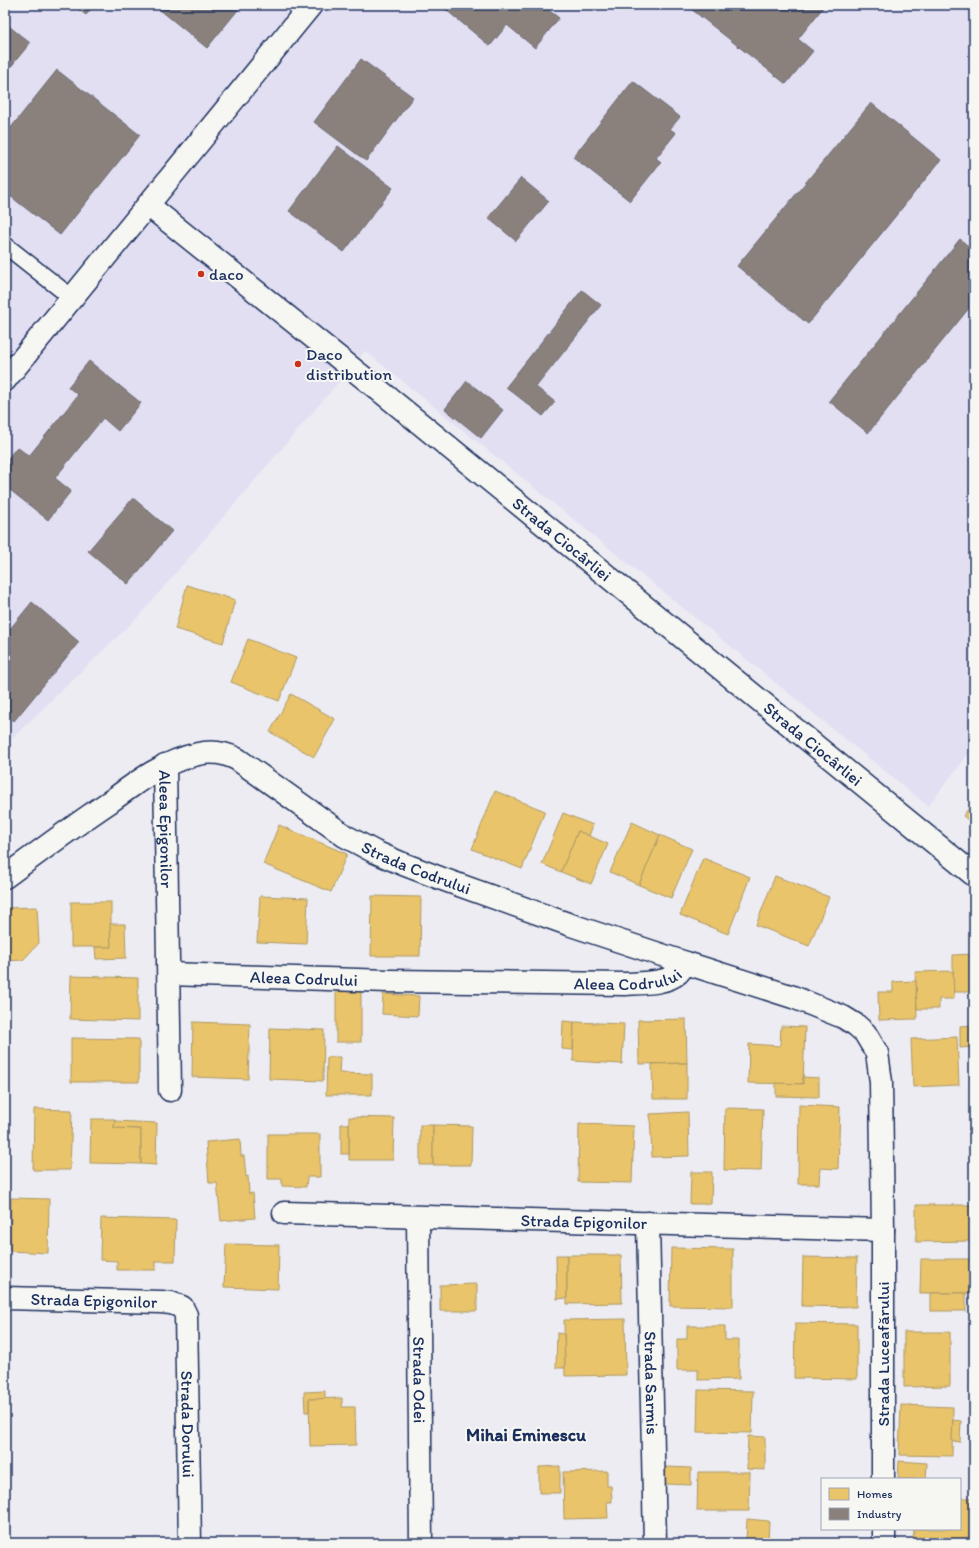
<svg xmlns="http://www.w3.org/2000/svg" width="979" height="1548" font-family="Itim,sans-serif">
<rect width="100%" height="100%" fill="#edecf2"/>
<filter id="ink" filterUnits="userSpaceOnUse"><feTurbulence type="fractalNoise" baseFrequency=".025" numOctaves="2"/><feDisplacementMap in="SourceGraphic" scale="8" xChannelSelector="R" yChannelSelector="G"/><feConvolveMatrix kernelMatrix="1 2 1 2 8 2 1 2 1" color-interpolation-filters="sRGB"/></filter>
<g filter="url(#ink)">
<polygon fill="#e2dff3" points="5,5 974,5 974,747 928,806 365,351 140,615 5,745"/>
<g fill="#e9c46a" stroke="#ab9766">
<polygon points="187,585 235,600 223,643 175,629"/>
<polygon points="248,639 296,658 279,701 231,682"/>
<polygon points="291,694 335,719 314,757 270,732"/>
<polygon points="495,791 545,811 522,869 472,849"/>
<polygon points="974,801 974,825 963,816"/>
<polygon points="563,813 593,825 589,836 578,831 561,872 542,864"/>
<polygon points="632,822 660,835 639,885 610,872"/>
<polygon points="279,825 347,854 331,892 263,864"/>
<polygon points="974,826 974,838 968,833"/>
<polygon points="578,831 608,844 591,884 561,872"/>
<polygon points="660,835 692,849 671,898 639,885"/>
<polygon points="703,858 750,877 728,934 680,915"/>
<polygon points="775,876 829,897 809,946 756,925"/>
<polygon points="260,896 308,898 306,944 257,942"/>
<polygon points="372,896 421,897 420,956 371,956"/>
<rect x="71" y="902" width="40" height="45"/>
<polygon points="37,907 39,943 23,960 5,961 5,908"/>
<polygon points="110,924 125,924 126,958 96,959 95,947 111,947"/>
<polygon points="974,954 974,992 953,992 953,955"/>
<polygon points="953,971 954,999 939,999 939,1009 917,1009 915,972"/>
<polygon points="71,976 138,978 138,1021 70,1019"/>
<polygon points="916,981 917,1019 879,1020 878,992 893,992 893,982"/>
<rect x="336" y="991" width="25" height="51"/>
<polygon points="383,994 419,996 418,1016 382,1014"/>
<polygon points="686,1019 687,1063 639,1064 638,1020"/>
<polygon points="563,1021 574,1022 573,1050 562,1049"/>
<polygon points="193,1022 250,1024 248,1079 192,1077"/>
<polygon points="574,1022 624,1024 622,1064 573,1061"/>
<polygon points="974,1025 974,1047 960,1048 960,1026"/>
<polygon points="781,1026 805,1027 803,1084 748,1083 749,1044 780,1046"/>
<polygon points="270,1028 324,1030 323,1081 269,1079"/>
<polygon points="957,1037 959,1085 913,1087 911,1039"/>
<polygon points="71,1038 139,1039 139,1082 71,1082"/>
<polygon points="327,1057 340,1057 339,1073 372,1074 372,1095 326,1095"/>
<polygon points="687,1063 687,1099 653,1099 652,1064"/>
<polygon points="803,1077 819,1078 819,1097 776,1096 776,1083 803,1084"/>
<polygon points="799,1105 840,1107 838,1169 820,1168 819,1184 798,1184"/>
<rect x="5" y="1108" width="1" height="64"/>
<polygon points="725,1108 763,1109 761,1171 724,1170"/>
<polygon points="34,1109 72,1110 70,1170 33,1170"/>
<polygon points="688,1112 689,1156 652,1157 650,1114"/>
<polygon points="349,1117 394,1118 393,1160 349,1160"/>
<polygon points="91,1119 115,1119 114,1128 141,1129 141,1164 90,1163"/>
<polygon points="115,1121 157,1123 156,1165 141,1164 141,1129 114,1128"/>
<rect x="341" y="1124" width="8" height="30"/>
<polygon points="579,1124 634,1126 632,1183 578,1182"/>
<rect x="420" y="1125" width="13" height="40"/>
<polygon points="433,1125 472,1126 471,1165 433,1165"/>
<polygon points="268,1134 320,1134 320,1177 307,1177 306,1187 282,1186 282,1179 268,1179"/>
<polygon points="240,1139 241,1156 244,1156 246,1177 248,1176 249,1194 253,1193 255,1218 221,1221 217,1183 209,1183 206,1142"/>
<polygon points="691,1172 712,1172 711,1204 690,1204"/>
<polygon points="11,1198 49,1199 48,1253 10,1251"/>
<polygon points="916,1205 972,1205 972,1241 916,1242"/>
<polygon points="101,1218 176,1220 175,1261 156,1261 156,1270 117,1270 117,1261 100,1260"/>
<polygon points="226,1244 279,1245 278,1289 224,1287"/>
<polygon points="671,1248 733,1249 733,1307 670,1306"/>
<polygon points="556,1255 567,1255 567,1298 557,1299"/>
<polygon points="567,1255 621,1255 622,1303 567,1304"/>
<polygon points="803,1257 857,1258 856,1307 802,1306"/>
<polygon points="921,1259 971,1259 970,1293 920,1293"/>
<polygon points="477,1284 477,1311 440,1311 440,1285"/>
<rect x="931" y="1293" width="35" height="18"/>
<polygon points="625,1319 626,1375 565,1376 564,1320"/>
<polygon points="795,1323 857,1324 857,1379 794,1378"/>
<polygon points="687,1326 725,1326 725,1340 739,1340 739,1379 698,1380 698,1370 677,1370 677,1339 687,1339"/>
<polygon points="904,1332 950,1332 950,1386 904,1387"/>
<polygon points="557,1333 564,1334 565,1368 556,1368"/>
<polygon points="698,1390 753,1391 752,1433 697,1432"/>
<polygon points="325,1391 325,1399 309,1399 309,1412 305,1412 304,1392"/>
<polygon points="342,1398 342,1407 355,1407 356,1445 310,1446 309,1399"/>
<polygon points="901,1405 953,1407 952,1456 899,1455"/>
<polygon points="953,1420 961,1421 960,1442 952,1441"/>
<polygon points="748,1436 765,1437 765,1470 747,1469"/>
<polygon points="899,1461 927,1463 926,1479 898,1479"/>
<polygon points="560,1466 560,1493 539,1493 539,1467"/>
<polygon points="666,1467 691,1468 691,1485 665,1484"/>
<polygon points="607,1471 607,1486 611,1486 612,1502 607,1502 608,1518 564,1519 563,1472"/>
<polygon points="698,1472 750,1472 749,1511 697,1511"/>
<polygon points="960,1498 974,1498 973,1543 913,1543 914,1529 960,1529"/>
<polygon points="747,1519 769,1521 768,1543 746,1543"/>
</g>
<g fill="#8a817c" stroke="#696873">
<polygon points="73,5 94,5 86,15"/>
<polygon points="154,5 242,5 207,48"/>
<polygon points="440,5 542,5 559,18 535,48 507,25 490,46"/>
<polygon points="686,5 825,5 798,39 813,51 786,84"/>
<polygon points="5,23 30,43 5,74"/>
<polygon points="361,59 413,97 366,161 314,122"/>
<polygon points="57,70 140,135 60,235 5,192 5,135"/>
<polygon points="633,81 680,117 670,129 676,133 656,158 661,162 630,201 573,157"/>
<polygon points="871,103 941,160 808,324 737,266"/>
<polygon points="338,146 393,188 344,252 289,211"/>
<polygon points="521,178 549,201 516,241 488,218"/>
<polygon points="960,239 974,251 974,302 868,433 829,401"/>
<polygon points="582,290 601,305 536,387 555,402 543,416 506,387"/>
<polygon points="89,361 141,403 118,431 103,418 55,478 71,491 48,520 5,486 5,462 17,447 29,456 78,395 68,387"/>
<polygon points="467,381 503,410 481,438 445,409"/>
<polygon points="133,498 172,531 128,584 88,551"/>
<polygon points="32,602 79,642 14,721 5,713 5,635"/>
</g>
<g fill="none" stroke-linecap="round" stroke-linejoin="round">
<defs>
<polyline id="service" points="5,245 72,298"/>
<g id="minor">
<path id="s1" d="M148,205L379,390L974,875"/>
<polyline points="5,380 311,5"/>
<path id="s2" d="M165,765L170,1090"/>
<path id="s3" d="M5,877C40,851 75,825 111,801C138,781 165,761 198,754C211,751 225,753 237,759L345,836L375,852L403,864L445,880L568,924L686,963"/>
<path id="s4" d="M169,974L389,981L625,984C641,983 666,984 678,973C681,970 684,966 686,963L793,997L843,1017L856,1025L865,1033L877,1053L881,1082L883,1230V1479"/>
<path id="s5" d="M284,1213C484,1220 684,1223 883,1230"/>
<path id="s6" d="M418,1218L421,1543"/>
<path id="s7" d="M648,1223L655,1543"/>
<path id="s8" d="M5,1298L161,1302L171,1303L182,1307L186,1315L190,1543"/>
<polyline points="884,1529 884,1543"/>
</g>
</defs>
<use href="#service" stroke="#1b2f5e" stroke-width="19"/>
<use href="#minor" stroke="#1b2f5e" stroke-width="25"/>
<use href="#service" stroke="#f6f6f2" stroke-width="16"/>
<use href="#minor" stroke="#f6f6f2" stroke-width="22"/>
</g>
</g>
<g fill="#c8321e" stroke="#f6f6f2" stroke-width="1.5">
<circle cx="201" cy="274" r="4"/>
<circle cx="298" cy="364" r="4"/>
</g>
<g text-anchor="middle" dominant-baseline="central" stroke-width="4" stroke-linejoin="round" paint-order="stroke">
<g font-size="17" fill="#1b2f5e" stroke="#f6f6f2" text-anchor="start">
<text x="209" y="274">daco</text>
<text x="306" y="354">Daco<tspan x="306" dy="20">distribution</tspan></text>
</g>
<g font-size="17" fill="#1b2f5e" stroke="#f6f6f2">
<text stroke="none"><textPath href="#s1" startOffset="532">Strada Ciocârliei</textPath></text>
<text stroke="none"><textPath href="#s1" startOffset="856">Strada Ciocârliei</textPath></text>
<text stroke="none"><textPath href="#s2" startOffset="64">Aleea Epigonilor</textPath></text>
<text stroke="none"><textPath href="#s3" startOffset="481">Strada Codrului</textPath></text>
<text stroke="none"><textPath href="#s4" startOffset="459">Aleea Codrului</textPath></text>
<text stroke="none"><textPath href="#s4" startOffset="135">Aleea Codrului</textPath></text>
<text stroke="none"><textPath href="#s5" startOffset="300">Strada Epigonilor</textPath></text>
<text stroke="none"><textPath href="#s8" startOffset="89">Strada Epigonilor</textPath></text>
<text transform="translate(883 1354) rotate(-90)">Strada Luceafărului</text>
<text stroke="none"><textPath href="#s6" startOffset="162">Strada Odei</textPath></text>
<text stroke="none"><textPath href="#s7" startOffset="160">Strada Sarmis</textPath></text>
<text stroke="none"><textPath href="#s8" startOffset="296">Strada Dorului</textPath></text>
</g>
<g font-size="18" font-weight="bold" fill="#1b2f5e" stroke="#f6f6f2">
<text x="526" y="1435">Mihai Eminescu</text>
</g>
</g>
<rect width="979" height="1548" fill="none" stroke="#f6f6f2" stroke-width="20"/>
<rect x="10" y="10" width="959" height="1528" fill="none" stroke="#1b2f5e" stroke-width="1.5" filter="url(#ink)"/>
<rect x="821" y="1478" width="140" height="52" fill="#f6f6f2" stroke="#9ea6b7"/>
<rect x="829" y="1488" width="20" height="12" fill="#e9c46a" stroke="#9ea6b7"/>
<text x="857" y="1498" font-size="12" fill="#1b2f5e">Homes</text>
<rect x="829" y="1508" width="20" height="12" fill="#8a817c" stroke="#9ea6b7"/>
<text x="857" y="1518" font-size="12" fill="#1b2f5e">Industry</text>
</svg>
